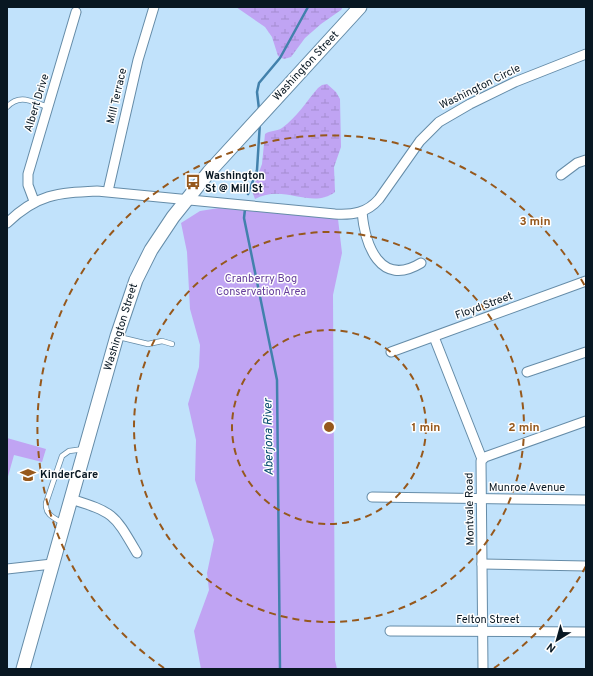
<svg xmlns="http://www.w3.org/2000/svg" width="593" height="676" font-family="Overpass,sans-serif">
<defs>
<pattern id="wetland-marsh" width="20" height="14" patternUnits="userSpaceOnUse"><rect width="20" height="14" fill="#c0a4f3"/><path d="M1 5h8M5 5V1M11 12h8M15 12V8" fill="none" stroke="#a48cd0"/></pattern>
</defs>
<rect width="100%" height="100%" fill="#c1e2fb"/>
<g fill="url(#wetland-marsh)">
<polygon points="236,7 343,7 341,10 321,24 305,38 291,57 284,59 278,56 272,37 265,27"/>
<path d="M327,84L336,92L340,99L341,147L334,167L335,192C311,210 284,183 255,199L252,191L262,164L265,134C270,130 276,132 282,128C297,117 306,102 318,88L322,85Z"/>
</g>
<g fill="#c0a4f3">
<polygon points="219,208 338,219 342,253 333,295 335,660 337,669 201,669 194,631 209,590 207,573 214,540 195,480 196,440 188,404 199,367 200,345 190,309 187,252 181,223 200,211"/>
<polygon points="7,438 46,449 42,462 14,455 7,480"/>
</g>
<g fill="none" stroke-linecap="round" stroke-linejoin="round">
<g stroke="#4281ac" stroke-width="2.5">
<polyline points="259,109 257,92 259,83 280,58 308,7"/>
<polyline points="248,194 257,170 260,122"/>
<polyline points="245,209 244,218 277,380 280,669"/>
</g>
<defs>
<g id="lane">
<path d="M7,107C20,93 32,102 48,107"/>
<polyline points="119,337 148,344 162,341 172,344"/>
<path d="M63,523C54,518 45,515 46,503L62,456L69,451L84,449"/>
</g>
<g id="street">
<polyline points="561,175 577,163 586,160"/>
<polyline points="108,191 138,60 154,7"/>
<polyline points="34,201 28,185 28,174 76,12"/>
<path d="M362,212C365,245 380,288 421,263"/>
<path d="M7,223C37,194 57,193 97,191L335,214C353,215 367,213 379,199L420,141L439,122L470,104L515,82L586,54"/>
<polyline points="434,337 482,459"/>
<polyline points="391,352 586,281"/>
<polyline points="527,372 586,352"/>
<polyline points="372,497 586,500"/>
<path d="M71,499C115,513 114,514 137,553"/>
<polyline points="482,564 586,566"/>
<polyline points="7,569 52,564"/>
<polyline points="390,631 586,632"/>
<polyline points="483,669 481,461 485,457 586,421"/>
</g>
<polyline id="secondary" points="23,669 117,336 136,280 151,250 173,217 209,172 360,7"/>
</defs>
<use href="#lane" stroke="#658ca8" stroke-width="6"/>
<use href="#street" stroke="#658ca8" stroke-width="11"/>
<use href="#secondary" stroke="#658ca8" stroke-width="15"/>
<use href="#lane" stroke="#fff" stroke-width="4.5"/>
<use href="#street" stroke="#fff" stroke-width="9"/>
<use href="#secondary" stroke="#fff" stroke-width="13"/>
</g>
<g fill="none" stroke="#96581c" stroke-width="2" stroke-dasharray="7 5">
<circle cx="329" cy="427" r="97"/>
<circle cx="329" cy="427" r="195"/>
<path d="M586 566A292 292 0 0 1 494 668M164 668A292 292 0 1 1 586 288"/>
</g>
<defs>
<symbol id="bus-bare" viewBox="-9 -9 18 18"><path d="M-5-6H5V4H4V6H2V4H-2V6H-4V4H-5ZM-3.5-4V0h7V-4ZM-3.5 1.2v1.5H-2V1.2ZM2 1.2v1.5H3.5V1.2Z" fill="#96581c" stroke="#fefefe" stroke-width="2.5" paint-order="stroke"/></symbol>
<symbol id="school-bare" viewBox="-9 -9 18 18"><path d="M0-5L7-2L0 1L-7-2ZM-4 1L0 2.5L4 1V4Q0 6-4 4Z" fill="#96581c" stroke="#fefefe" stroke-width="2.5" paint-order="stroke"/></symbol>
</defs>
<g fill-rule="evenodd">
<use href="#bus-bare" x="182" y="171" width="22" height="22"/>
<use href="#school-bare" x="17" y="464" width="22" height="22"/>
</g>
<g text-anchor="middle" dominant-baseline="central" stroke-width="3" stroke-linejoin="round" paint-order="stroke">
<g font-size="11" fill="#081722" stroke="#fefefe">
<text transform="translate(306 66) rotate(-47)">Washington Street</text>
<text transform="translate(480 87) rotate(-26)">Washington Circle</text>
<text transform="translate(117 96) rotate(-77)">Mill Terrace</text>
<text transform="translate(37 103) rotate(-73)">Albert Drive</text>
<text transform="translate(484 306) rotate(-20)">Floyd Street</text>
<text transform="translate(121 327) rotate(-73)">Washington Street</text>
<text x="527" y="488">Munroe Avenue</text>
<text transform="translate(470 509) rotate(-91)">Montvale Road</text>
<text x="488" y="620">Felton Street</text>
</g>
<g font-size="11" font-weight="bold" fill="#081722" stroke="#fefefe" text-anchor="start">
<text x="205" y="176">Washington<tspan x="205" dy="13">St @ Mill St</tspan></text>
<text x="40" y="475">KinderCare</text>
</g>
<g font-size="11" fill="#663f9b" stroke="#fefefe">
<text x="261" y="279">Cranberry Bog<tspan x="261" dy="13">Conservation Area</tspan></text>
</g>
<g font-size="12" font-style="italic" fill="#01486c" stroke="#fefefe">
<text transform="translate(269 437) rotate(-91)">Aberjona River</text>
</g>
</g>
<circle cx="329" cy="427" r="6" fill="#96581c" stroke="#fefefe" stroke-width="2"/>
<g font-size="12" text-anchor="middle" font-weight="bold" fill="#96581c" stroke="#fefefe" stroke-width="3" stroke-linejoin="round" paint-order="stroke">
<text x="535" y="225">3 min</text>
<text x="426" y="431">1 min</text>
<text x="524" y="431">2 min</text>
</g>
<rect width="593" height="676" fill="none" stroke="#081722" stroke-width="16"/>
<g transform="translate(557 640) rotate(217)" stroke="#fefefe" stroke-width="3" paint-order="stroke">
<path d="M0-3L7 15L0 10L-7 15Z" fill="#081722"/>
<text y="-6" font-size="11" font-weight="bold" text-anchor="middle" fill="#081722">N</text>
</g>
</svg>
